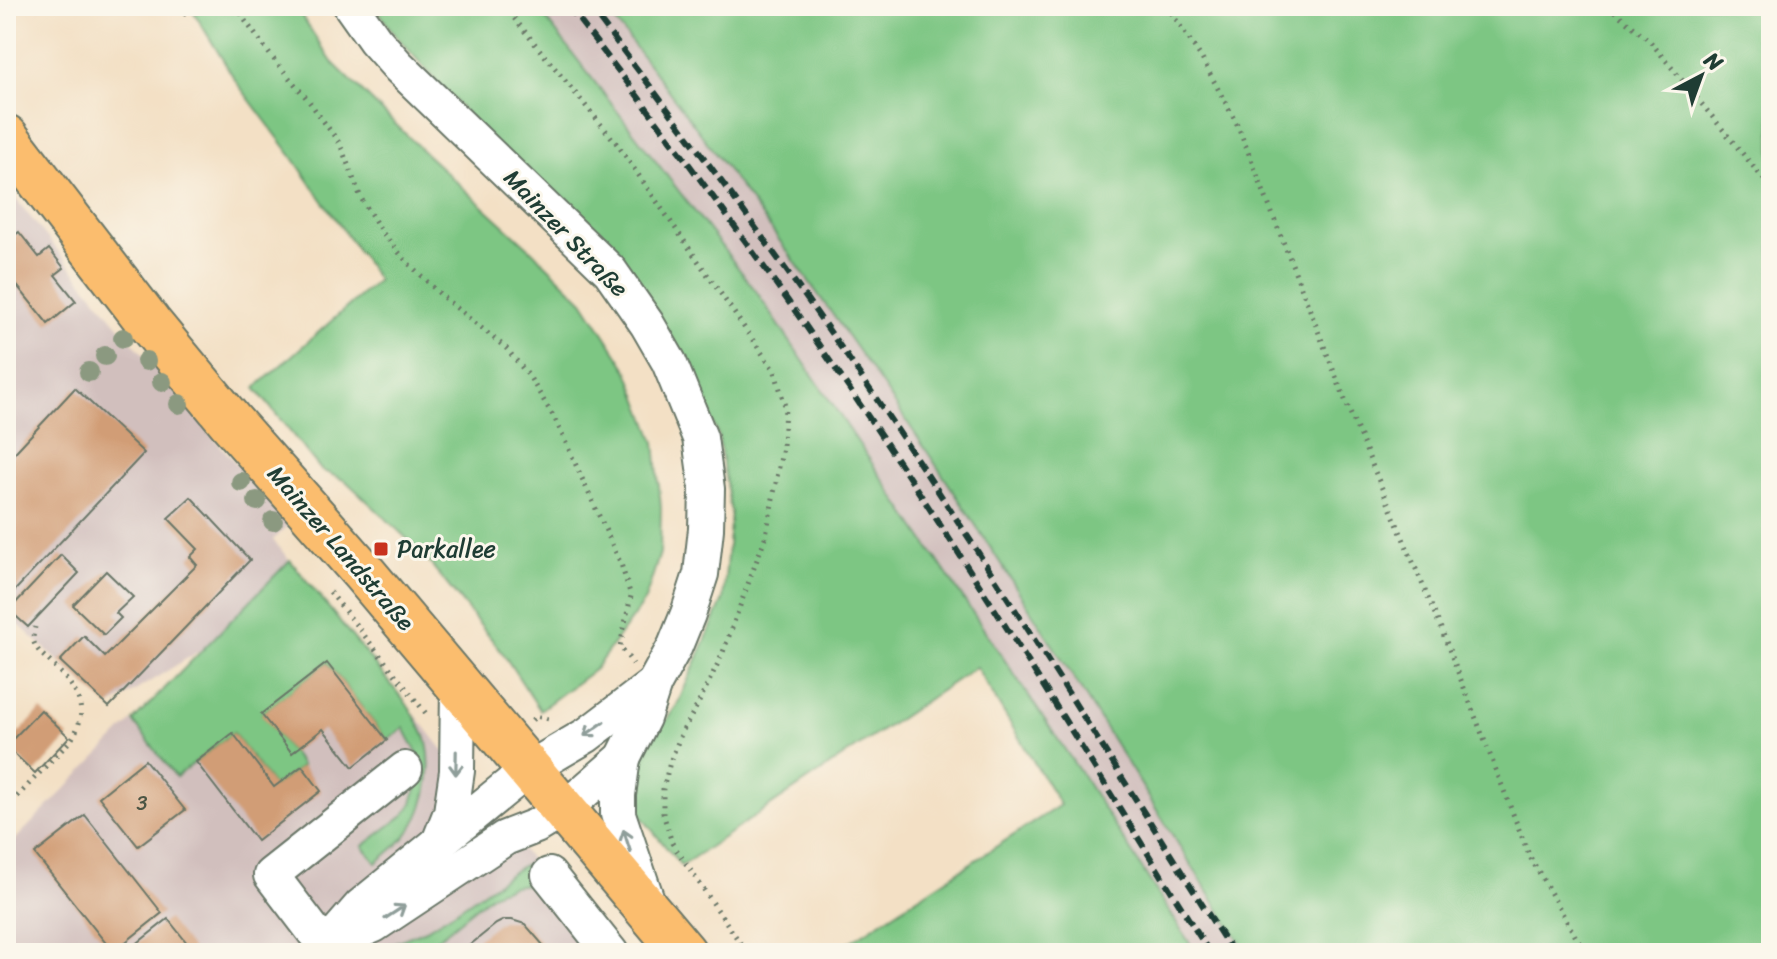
<svg xmlns="http://www.w3.org/2000/svg" width="1777" height="959" font-family="Sriracha,sans-serif">
<rect width="100%" height="100%" fill="#fbf7ec"/>
<filter id="ink" filterUnits="userSpaceOnUse"><feTurbulence type="fractalNoise" baseFrequency=".0125" numOctaves="2"/><feDisplacementMap in="SourceGraphic" scale="16" xChannelSelector="R" yChannelSelector="G"/><feConvolveMatrix kernelMatrix="1 2 1 2 8 2 1 2 1" color-interpolation-filters="sRGB"/></filter>
<filter id="wash" filterUnits="userSpaceOnUse"><feTurbulence type="fractalNoise" baseFrequency=".006" numOctaves="4" result="noise"/><feDisplacementMap in="SourceGraphic" scale="32" xChannelSelector="R" yChannelSelector="G"/><feGaussianBlur stdDeviation="1.8" result="paint"/><feColorMatrix in="noise" values="0 0 0 0 0 0 0 0 0 0 0 0 0 0 0 0 0 1.4 0 .05"/><feComposite in="paint" operator="in"/></filter>
<g filter="url(#wash)">
<rect width="100%" height="100%" fill="#f3e0c5"/>
<g fill="#d1bfbd">
<polygon points="536,6 604,6 716,151 810,282 947,481 1045,633 1247,953 1196,953 1082,775 756,291"/>
<polygon points="6,187 115,321 288,525 273,540 406,703 604,953 6,953 6,849 204,648 109,707 6,613"/>
</g>
<g fill="#7dc683" stroke="#4e825c" stroke-width="2">
<polygon points="190,6 295,6 332,62 426,154 530,249 583,301 628,371 655,442 661,508 660,553 645,600 595,669 540,710 502,652 420,551 346,481 321,470 255,388 378,280 291,155 237,83"/>
<polygon points="375,6 536,6 756,291 1082,775 1196,953 833,953 1060,805 976,667 681,866 629,801 647,747 677,705 723,600 731,513 718,435 679,348 394,34"/>
<path d="M604,6H1771V953H1247C1147,796 1051,638 948,483C840,319 723,162 604,6Z"/>
<path d="M290,560L406,703C414,715 423,728 427,742C434,774 426,812 405,837C396,847 386,855 376,863L363,846L405,814L412,803L418,783L417,753L404,728L387,740L327,663L262,714L302,766L274,787L233,733L176,777L133,721Z"/>
<path d="M526,865L542,884C524,884 508,885 492,894L420,953H383L384,947L423,931L454,912L520,867Z"/>
</g>
<g id="blocks">
<g fill="#d19d76">
<polygon points="19,232 39,257 49,249 64,268 55,275 76,301 48,324 6,272 6,242"/>
<polygon points="75,388 144,453 6,600 6,462"/>
<polygon points="191,497 250,560 109,707 60,661 84,636 105,657 197,565 190,557 198,549 168,518"/>
<polygon points="61,555 79,573 28,627 9,610"/>
<polygon points="106,571 133,597 116,613 121,618 104,635 73,605"/>
<polygon points="327,663 387,740 353,767 323,729 292,753 261,714"/>
<polygon points="41,710 69,737 35,773 6,746"/>
<polygon points="233,733 274,787 302,766 321,791 257,841 196,762"/>
<polygon points="145,760 185,810 138,846 99,797"/>
<polygon points="85,815 162,913 113,952 35,854"/>
<polygon points="168,919 195,953 125,953"/>
<polygon points="504,920 512,920 525,924 550,953 460,953 496,924"/>
</g>
</g>
</g>
<g filter="url(#ink)">
<use href="#blocks" fill-opacity="0" stroke="#697667" stroke-width="2"/>
<g fill="none" stroke-linecap="round" stroke-linejoin="round">
<defs>
<g id="minor">
<polyline points="623,758 618,795 618,814 647,900"/>
<polyline points="439,842 451,812 457,771 458,685"/>
<polyline points="549,875 611,953"/>
<polyline points="334,937 361,906 529,769 587,735 654,684"/>
<polyline points="325,946 374,925 505,838 536,826 564,809 623,758 643,718 654,684 675,646 688,614 701,574 706,529 707,489 700,438 669,362 647,324 610,271 398,66 375,40 351,6"/>
<polyline points="325,946 271,875 405,769"/>
</g>
<polyline id="major" points="6,137 149,323 230,421 363,572 684,953"/>
</defs>
<use href="#minor" stroke="#697667" stroke-width="38"/>
<use href="#major" stroke="#697667" stroke-width="48"/>
<g stroke="#697667" stroke-width="5" stroke-dasharray="2 6" stroke-linecap="butt">
<polyline points="181,6 188,16"/>
<polyline points="238,6 244,19 271,56 308,100 340,144 361,198 381,231 407,262 443,297 506,348 529,376 555,419 621,564 631,596 620,646 633,664"/>
<polyline points="504,6 617,144 775,372 785,406 783,446 766,535 722,655 697,706 682,732 670,762 663,789 663,813 672,843 747,953"/>
<polyline points="1167,6 1201,57 1238,126 1349,410 1440,626 1529,855 1585,953"/>
<polyline points="1608,6 1649,40 1771,188"/>
<polyline points="330,592 428,716"/>
<polyline points="532,720 536,716 553,720"/>
<path d="M6,808L71,740C94,705 72,684 47,659C41,654 35,648 33,639C33,636 34,631 35,627"/>
</g>
<use href="#minor" stroke="#fff" stroke-width="34"/>
<use href="#major" stroke="#fbbd6e" stroke-width="44"/>
<g stroke="#1f3d34" stroke-width="6" stroke-dasharray="12 6" stroke-linecap="butt">
<path d="M568,6C704,179 832,358 952,543C1040,678 1124,816 1210,953"/>
<path d="M589,6C694,143 798,282 894,425C1011,599 1121,777 1233,953"/>
</g>
</g>
<g fill="#8b9980">
<circle cx="123" cy="338" r="10"/>
<circle cx="105" cy="356" r="10"/>
<circle cx="146" cy="361" r="10"/>
<circle cx="89" cy="372" r="10"/>
<circle cx="162" cy="382" r="10"/>
<circle cx="179" cy="404" r="10"/>
<circle cx="241" cy="482" r="10"/>
<circle cx="257" cy="501" r="10"/>
<circle cx="273" cy="521" r="10"/>
</g>
<defs><path id="oneway-shaft" d="M-6 0H5M1.5-3L5.5 0L1.5 3" fill="none" stroke-width="1.6" stroke-linecap="round" stroke-linejoin="round" transform="scale(2)"/></defs>
<g stroke="#8f9e9a">
<use href="#oneway-shaft" transform="translate(594 729) rotate(145)"/>
<use href="#oneway-shaft" transform="translate(456 763) rotate(91)"/>
<use href="#oneway-shaft" transform="translate(627 841) rotate(-108)"/>
<use href="#oneway-shaft" transform="translate(395 912) rotate(-33)"/>
</g>
</g>
<rect fill="#c8321e" stroke="#fbf7ec" stroke-width="3" x="373" y="541" width="16" height="16" rx="4"/>
<g text-anchor="middle" dominant-baseline="central" stroke-width="6" stroke-linejoin="round" paint-order="stroke">
<g font-size="20" fill="#4c5544">
<text x="142" y="803">3</text>
</g>
<g font-size="24" fill="#1f3d34" stroke="#fbf7ec">
<text transform="translate(566 233) rotate(46)">Mainzer Straße</text>
<text transform="translate(341 548) rotate(49)">Mainzer Landstraße</text>
</g>
<g font-size="24" fill="#1f3d34" stroke="#fbf7ec" text-anchor="start">
<text x="397" y="549">Parkallee</text>
</g>
</g>
<rect width="1777" height="959" fill="none" stroke="#fbf7ec" stroke-width="32"/>
<g transform="translate(1701 76) rotate(41)" stroke="#fbf7ec" stroke-width="6" paint-order="stroke">
<path d="M0-6L14 30L0 20L-14 30Z" fill="#1f3d34"/>
<text y="-12" font-size="22" font-weight="bold" text-anchor="middle" fill="#1f3d34">N</text>
</g>
</svg>
